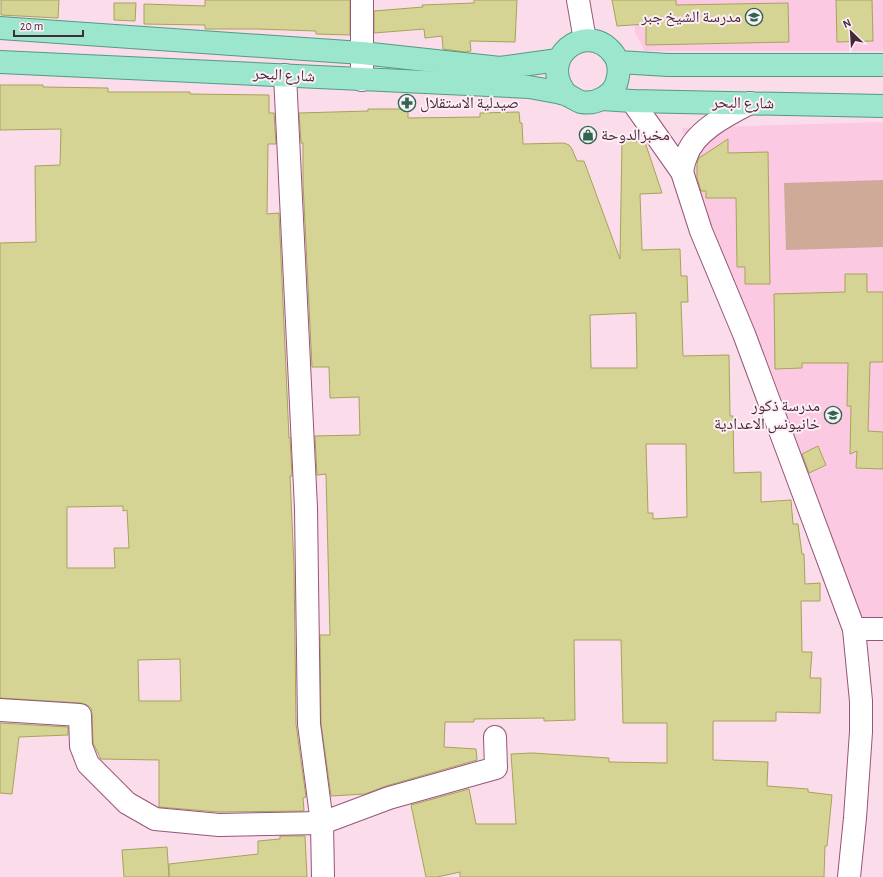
<svg xmlns="http://www.w3.org/2000/svg" width="883" height="877" font-family="'Alegreya Sans','Noto Naskh Arabic',sans-serif">
<rect width="100%" height="100%" fill="#fbdceb"/>
<g fill="#fbc9e2">
<polygon points="634,0 883,0 883,51 645,51 635,33"/>
<polygon points="883,122 883,624 861,624 704,206 682,128"/>
</g>
<polygon fill="#cfaa99" points="883,180 883,247 786,250 784,183"/>
<g fill="#d6d495" stroke="#a6a357" fill-rule="evenodd">
<polygon points="1,0 59,0 58,18 1,15"/>
<polygon points="205,0 350,0 350,35 316,34 316,31 257,29 205,29 205,25 144,24 144,4 205,6"/>
<polygon points="474,0 517,0 515,42 470,41 471,51 465,52 443,49 442,36 425,38 424,29 374,33 374,11 423,7 422,5 474,3"/>
<polygon points="612,0 676,0 676,5 788,3 789,42 646,45 646,24 617,26"/>
<polygon points="836,0 872,0 873,41 837,42"/>
<polygon points="114,3 136,3 135,21 114,20"/>
<path d="M0,85H43V87L108,88V92H190V94L269,95V113H274L276,144H268L267,214L279,213L289,438L290,437L292,476H290L294,567L296,724L306,797L303,798L304,811L219,812L159,807V760L101,759L93,743L92,714L91,708L87,705L81,703L0,698V243L36,242L35,166L60,165L61,129L0,130ZM123,506V511L127,510L129,548H114L115,568H67V507ZM180,659L181,701H139L138,660Z"/>
<path d="M368,109H408V118L480,117V113L519,112L520,123H522L523,144L564,143L569,145L572,149L577,161H584L620,259L622,141L645,142L662,193L640,194L642,250L680,249L681,276H687L688,302H681L683,356L729,355L730,416H733L734,473L761,472V502L791,500L793,524H798L802,554H804L805,584L820,583V601H801L802,652H812L810,678H821L820,713L776,712V721H713V760L768,762L767,786L808,789V792L832,795L827,846H825L824,877H460V872L437,877H426L411,805L469,789L476,824H516L511,754L532,753L609,758V762L667,763V723H623L621,640H574L575,720L544,721V718L474,719V722H445L444,747L476,749L477,760L386,786L365,794L331,796L321,723L320,635H330L326,474L317,475L315,436L360,435L359,397L330,398L329,367H312L303,183V143H301L299,113L368,111ZM636,313L637,368H591L590,315ZM646,444H686L687,517L653,519V513H648Z"/>
<polygon points="728,139 728,153 768,152 770,284 745,284 745,267 737,267 736,198 706,198 706,191 701,191 697,178 697,163 699,158"/>
<polygon points="845,274 867,274 867,292 883,292 883,362 870,362 868,431 883,432 883,469 856,468 857,451 850,454 851,406 847,406 848,363 802,363 802,368 775,369 774,294 845,292"/>
<polygon points="818,446 826,465 809,473 802,454"/>
<polygon points="0,723 68,727 68,735 19,737 12,794 0,793"/>
<polygon points="280,836 305,836 307,877 169,877 169,864 258,854 258,841 280,839"/>
<polygon points="167,847 169,877 124,877 122,850"/>
</g>
<g fill="none" stroke-linecap="round" stroke-linejoin="round">
<defs>
<g id="minor">
<polyline points="362,0 362,80"/>
<polyline points="578,0 585,40"/>
<polyline points="285,75 306,508 309,724 322,823 323,877"/>
<polyline points="632,101 682,172 701,231 744,334 854,629 861,701 861,732 855,818 849,877"/>
<path d="M682,172C683,167 684,161 686,157C694,131 727,115 750,103"/>
<polyline points="854,629 883,629"/>
<polyline points="0,710 80,715 81,746 88,764 127,803 155,819 219,825 322,823 389,798 496,768 495,737"/>
</g>
<g id="major">
<polyline points="0,28 362,53 500,68 558,60"/>
<path d="M0,62L529,87C541,89 553,91 565,94C571,96 575,100 581,102C596,105 614,95 617,81C620,71 619,60 612,52C585,20 536,59 567,95"/>
<polyline points="618,62 668,65 883,65"/>
<polyline points="602,99 632,101 883,106"/>
</g>
</defs>
<use href="#minor" stroke="#965579" stroke-width="24"/>
<use href="#major" stroke="#539a83" stroke-width="24"/>
<use href="#minor" stroke="#fff" stroke-width="22"/>
<use href="#major" stroke="#9be6cc" stroke-width="22"/>
</g>
<defs>
<symbol id="school-ring" viewBox="-11 -11 22 22"><circle r="9.5" fill="#feeef6" stroke="#2b6751" stroke-width="1.5"/><path d="M0-5L7-2L0 1L-7-2ZM-4 1L0 2.5L4 1V4Q0 6-4 4Z" fill="#2b6751"/></symbol>
<symbol id="pharmacy-ring" viewBox="-11 -11 22 22"><circle r="9.5" fill="#feeef6" stroke="#2b6751" stroke-width="1.5"/><path d="M-2-6h4v4h4v4h-4v4h-4v-4h-4v-4h4Z" fill="#2b6751"/></symbol>
<symbol id="shop-ring" viewBox="-11 -11 22 22"><circle r="9.5" fill="#feeef6" stroke="#2b6751" stroke-width="1.5"/><path d="M-5-2.5h2.3a2.7 3.5 0 0 1 5.4 0H5L5.5 6h-11ZM-1.5-2.5h3a1.5 2.3 0 0 0-3 0Z" fill="#2b6751"/></symbol>
</defs>
<g fill-rule="evenodd">
<use href="#school-ring" x="744" y="7" width="20" height="20"/>
<use href="#pharmacy-ring" x="397" y="93" width="20" height="20"/>
<use href="#shop-ring" x="578" y="125" width="20" height="20"/>
<use href="#school-ring" x="823" y="405" width="20" height="20"/>
</g>
<g text-anchor="middle" dominant-baseline="central" stroke-width="4" stroke-linejoin="round" paint-order="stroke">
<g font-size="16" fill="#472a3a" stroke="#feeef6" text-anchor="end">
<text x="741" y="17">مدرسة الشيخ جبر</text>
<text x="420" y="103" text-anchor="start">صيدلية الاستقلال</text>
<text x="601" y="135" text-anchor="start">مخبزالدوحة</text>
<text x="820" y="406">مدرسة ذكور<tspan x="820" dy="18">خانيونس الاعدادية</tspan></text>
</g>
<g font-size="16" fill="#472a3a" stroke="#feeef6">
<text transform="translate(284 75) rotate(3)">شارع البحر</text>
<text transform="translate(743 103) rotate(1)">شارع البحر</text>
</g>
</g>
<g transform="translate(851 32) rotate(335)" stroke="#feeef6" stroke-width="3" paint-order="stroke">
<path d="M0-3L7 15L0 10L-7 15Z" fill="#472a3a"/>
<text y="-6" font-size="11" font-weight="bold" text-anchor="middle" fill="#472a3a">N</text>
</g>
<path d="M14 30v6h69v-6" fill="none" stroke="#472a3a" stroke-width="2"/>
<text x="20" y="30" font-size="12" fill="#472a3a" stroke="#feeef6" stroke-width="3" paint-order="stroke">20 m</text>
</svg>
